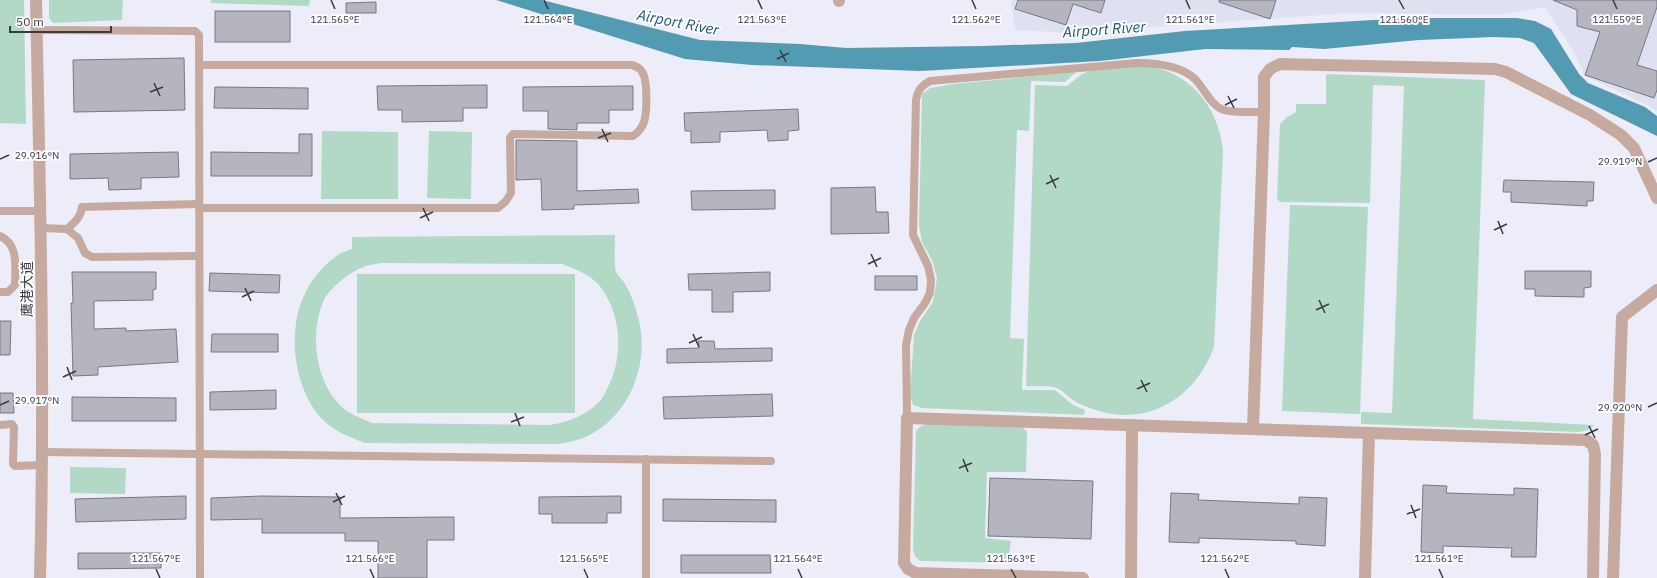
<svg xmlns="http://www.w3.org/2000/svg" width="1657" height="578" font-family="'IBM Plex Sans','Noto Sans SC',sans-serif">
<rect width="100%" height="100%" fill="#ecedf9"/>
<polygon fill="#dfe0f2" points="1011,0 1657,0 1657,111 1648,105 1585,76 1575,54 1545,7 1501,15 1350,13 1070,33 1015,30"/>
<g fill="#b1d9c6" fill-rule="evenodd">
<polygon points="0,0 24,0 26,124 0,123"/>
<polygon points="49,0 123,0 122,20 53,23 49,18"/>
<polygon points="211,0 310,0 309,6 211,3"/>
<path d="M1133,64C1142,66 1152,66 1161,69C1198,81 1220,114 1223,152L1214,347C1195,400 1144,429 1090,408C1082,406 1075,401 1069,397C1065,394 1061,389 1056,388C1049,385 1034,387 1026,386L1035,85L1067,86L1082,74L1089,71Z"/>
<polygon points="1076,72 1065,82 1031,81 1029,131 1017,130 1010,338 1024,339 1022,390 1055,390 1073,405 1085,410 1084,415 922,408 913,405 910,395 914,335 920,321 933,302 937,278 932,260 922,242 919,226 922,94 930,88 953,84"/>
<path d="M1326,74L1485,80L1473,419L1594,425C1589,430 1585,431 1578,432L1361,424V412L1392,413L1404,86L1373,85L1370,203L1280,202L1277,199L1280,124L1287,117L1296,112V104H1326Z"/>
<polygon points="322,131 398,132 398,199 321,199"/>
<polygon points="429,131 472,132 471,199 427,198"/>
<polygon points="1290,205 1368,207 1360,414 1282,411"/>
<path d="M615,235C615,243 614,266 616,272C618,276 623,280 625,284C632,295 636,309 639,321C650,367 627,420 583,438C575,441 567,442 559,444L365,443C351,438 337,432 325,422C292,391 285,324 309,286C315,275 327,262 338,255C342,252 347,251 352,249V237ZM382,263L562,264C575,269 589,274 599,285C622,314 624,357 607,389C605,393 603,397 601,400C587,415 569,422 549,425L372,423C361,418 346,413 338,403C315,378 310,334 323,302C328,290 348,273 361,268C367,265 375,264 382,263Z"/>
<rect x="357" y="274" width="218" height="139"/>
<polygon points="929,423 1022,427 1027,432 1026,472 987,472 985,538 1011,541 1008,563 920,561 915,556 913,549 916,431 921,426"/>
<polygon points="70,467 126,468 125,494 70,493"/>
</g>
<polygon fill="#539ab3" points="496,0 542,0 700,40 800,44 846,48 983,46 1076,43 1185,31 1373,20 1435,18 1517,18 1535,21 1551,29 1579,74 1588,83 1645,107 1657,116 1657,136 1571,94 1534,43 1520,38 1494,37 1419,40 1324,49 1292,47 1289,50 1205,49 1100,61 920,71 752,65 685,59"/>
<g fill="#b5b5c0" stroke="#787782">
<polygon points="1018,0 1105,0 1101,13 1073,4 1066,25 1015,9"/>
<polygon points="1219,0 1276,0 1270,19 1219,2"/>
<polygon points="1553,0 1657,0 1657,7 1637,65 1657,71 1657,90 1654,98 1585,75 1600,32 1577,26 1577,10"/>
<polygon points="376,2 376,13 346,13 346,3"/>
<rect x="215" y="11" width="75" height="31"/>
<polygon points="184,58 185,110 74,112 73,60"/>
<polygon points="487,85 487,108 463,108 463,121 402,122 402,110 378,110 377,86"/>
<polygon points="633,86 633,110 609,110 609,123 577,123 577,130 548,129 548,111 523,111 523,87"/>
<polygon points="215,87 308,88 308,109 214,108"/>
<polygon points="798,109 799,130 788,131 788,140 768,141 767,130 720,132 720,142 691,143 691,131 685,131 684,113"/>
<polygon points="299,134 312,134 312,176 211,176 211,152 299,153"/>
<polygon points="516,140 577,141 577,191 638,189 639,203 574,205 574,209 542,210 541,179 516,180"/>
<polygon points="178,152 179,177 141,178 141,189 109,190 108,178 70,179 70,154"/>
<polygon points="1504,180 1594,182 1593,201 1587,201 1587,206 1511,202 1511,192 1503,192"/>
<polygon points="875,187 876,212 888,212 889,233 831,234 831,188"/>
<polygon points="775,190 775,209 692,210 691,191"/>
<polygon points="1525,271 1591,271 1591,287 1584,288 1584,297 1535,296 1535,289 1525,289"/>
<polygon points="72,272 156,272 156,289 153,290 153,300 94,301 94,329 126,328 126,331 176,329 178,362 98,367 98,375 73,376 71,303 73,303"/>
<polygon points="770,272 770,291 733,292 733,312 712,312 712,290 689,290 688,274"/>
<polygon points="210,273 280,275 279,293 209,291"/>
<rect x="875" y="276" width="42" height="14"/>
<polygon points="0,321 11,321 10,355 0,355"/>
<polygon points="212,334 278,334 278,352 211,352"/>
<polygon points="698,341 714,341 715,349 772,348 772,361 667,363 667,349 699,348"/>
<polygon points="276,390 276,409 210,410 210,392"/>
<polygon points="0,393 13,393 14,413 0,413"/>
<polygon points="772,394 773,416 664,419 663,397"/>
<polygon points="72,397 176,398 176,421 72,421"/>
<polygon points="990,478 1093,481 1091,539 988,536"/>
<polygon points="1423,485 1447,486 1446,493 1514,495 1514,488 1538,489 1536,557 1511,557 1512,548 1443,546 1443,553 1421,552"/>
<polygon points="1171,493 1199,494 1198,500 1299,504 1299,497 1327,498 1325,546 1296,544 1296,541 1199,538 1199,543 1169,542"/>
<polygon points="186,496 186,519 76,522 75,499"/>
<polygon points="262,496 340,497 340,518 454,517 454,540 427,540 427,578 378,578 378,541 345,541 345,533 262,533 262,519 211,520 211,498"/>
<polygon points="621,496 621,513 607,513 607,523 552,523 552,514 539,514 539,497"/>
<polygon points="663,499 776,500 776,522 663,521"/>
<polygon points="78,553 161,553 161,568 78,569"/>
<polygon points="681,555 770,555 771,573 681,573"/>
</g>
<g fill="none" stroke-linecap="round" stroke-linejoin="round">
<g stroke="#c6aa9f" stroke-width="8">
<polyline points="37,30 195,31 199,35 200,578"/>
<path d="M199,208H498L506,201L511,193L510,138L513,134L633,136C639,132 642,128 644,122C647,113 648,80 642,72C640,68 637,67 632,65H199"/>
<polyline points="0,211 41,211"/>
<polyline points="41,228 67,229 78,238 85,253 92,257 199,256"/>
<path d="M67,229C75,222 81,217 82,207L199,204"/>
<path d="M0,236C19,244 15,267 15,285L8,292H0"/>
<path d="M907,418L906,345L909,330L914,318L925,303L930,293L931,280L928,266L913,235L916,100C918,90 921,86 930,81L1137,63C1156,63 1180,65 1195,79C1204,88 1211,106 1224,110C1233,113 1254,112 1264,112"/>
<polyline points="0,425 12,424 14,427 13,464 15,466 43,465"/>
<polyline points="43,452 771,461"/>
<polyline points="646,459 646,578"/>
</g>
<g stroke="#c6aa9f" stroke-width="12">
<path d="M36,0C40,193 45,385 40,578"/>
<polyline points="839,0 839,1"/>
<polyline points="1253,429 1264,112 1264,77 1270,69 1280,64 1495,69 1506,72 1590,115 1621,135 1634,148 1657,198"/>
<polyline points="1083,578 916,573 908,569 904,563 907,418 1586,440 1593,445 1595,454 1593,578"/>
<polyline points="1131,578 1132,425"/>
<polyline points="1365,578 1369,433"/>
<polyline points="1613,578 1622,317 1657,290"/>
</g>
</g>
<path fill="none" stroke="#3a3b3f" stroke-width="1.5" d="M331,0L335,9M544,0L548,9M758,0L762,9M972,0L976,9M1186,0L1190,9M1399,0L1404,9M1613,0L1617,9M780,50L786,62M777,59L789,53M154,83L160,96M150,92L163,87M1228,96L1234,108M1225,105L1237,99M602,129L608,142M598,138L611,133M0,159L9,155M1648,162L1657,158M1050,175L1056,188M1046,184L1059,178M423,208L429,221M420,218L433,212M1498,221L1503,234M1494,230L1507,224M871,254L877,267M868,264L881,258M245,288L251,301M242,297L254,291M1319,300L1325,313M1316,310L1329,304M693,334L699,347M689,343L702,337M67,367L72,380M63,377L76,371M1141,380L1147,392M1137,389L1150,383M0,405L9,401M1648,407L1657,403M515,413L520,426M511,422L524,417M1589,426L1595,438M1585,435L1598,429M963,459L968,472M959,468L972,463M336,493L342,505M333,502L345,496M1411,505L1416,518M1407,514L1420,509M156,569L160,578M370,569L374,578M584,569L588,578M798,569L802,578M1011,569L1016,578M1225,569L1229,578M1439,569L1443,578"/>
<g text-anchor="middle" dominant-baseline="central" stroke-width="4" stroke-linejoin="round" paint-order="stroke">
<g font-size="14" fill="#3a3b3f" stroke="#fbfbfe">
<text transform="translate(27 289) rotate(-90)">鹰港大道</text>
</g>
<g font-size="15" font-style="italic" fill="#1b5669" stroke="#fbfbfe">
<text transform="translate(678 22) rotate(11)">Airport River</text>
<text transform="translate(1104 29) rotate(-4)">Airport River</text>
</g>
</g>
<g font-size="10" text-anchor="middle" fill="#3a3b3f" stroke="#fbfbfe" stroke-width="4" stroke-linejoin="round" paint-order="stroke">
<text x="335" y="23">121.565°E</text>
<text x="548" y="23">121.564°E</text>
<text x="762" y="23">121.563°E</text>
<text x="976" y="23">121.562°E</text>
<text x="1190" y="23">121.561°E</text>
<text x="1404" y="23">121.560°E</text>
<text x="1617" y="23">121.559°E</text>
<text x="37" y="159">29.916°N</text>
<text x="1620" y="165">29.919°N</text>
<text x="37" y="404">29.917°N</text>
<text x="1620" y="411">29.920°N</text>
<text x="156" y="562">121.567°E</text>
<text x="370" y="562">121.566°E</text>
<text x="584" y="562">121.565°E</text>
<text x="798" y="562">121.564°E</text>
<text x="1011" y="562">121.563°E</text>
<text x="1225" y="562">121.562°E</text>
<text x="1439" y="562">121.561°E</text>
</g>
<path d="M10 26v6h101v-6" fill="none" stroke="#3a3b3f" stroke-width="2"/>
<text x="16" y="26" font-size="12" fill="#3a3b3f" stroke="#fbfbfe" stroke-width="3" paint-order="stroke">50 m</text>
</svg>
